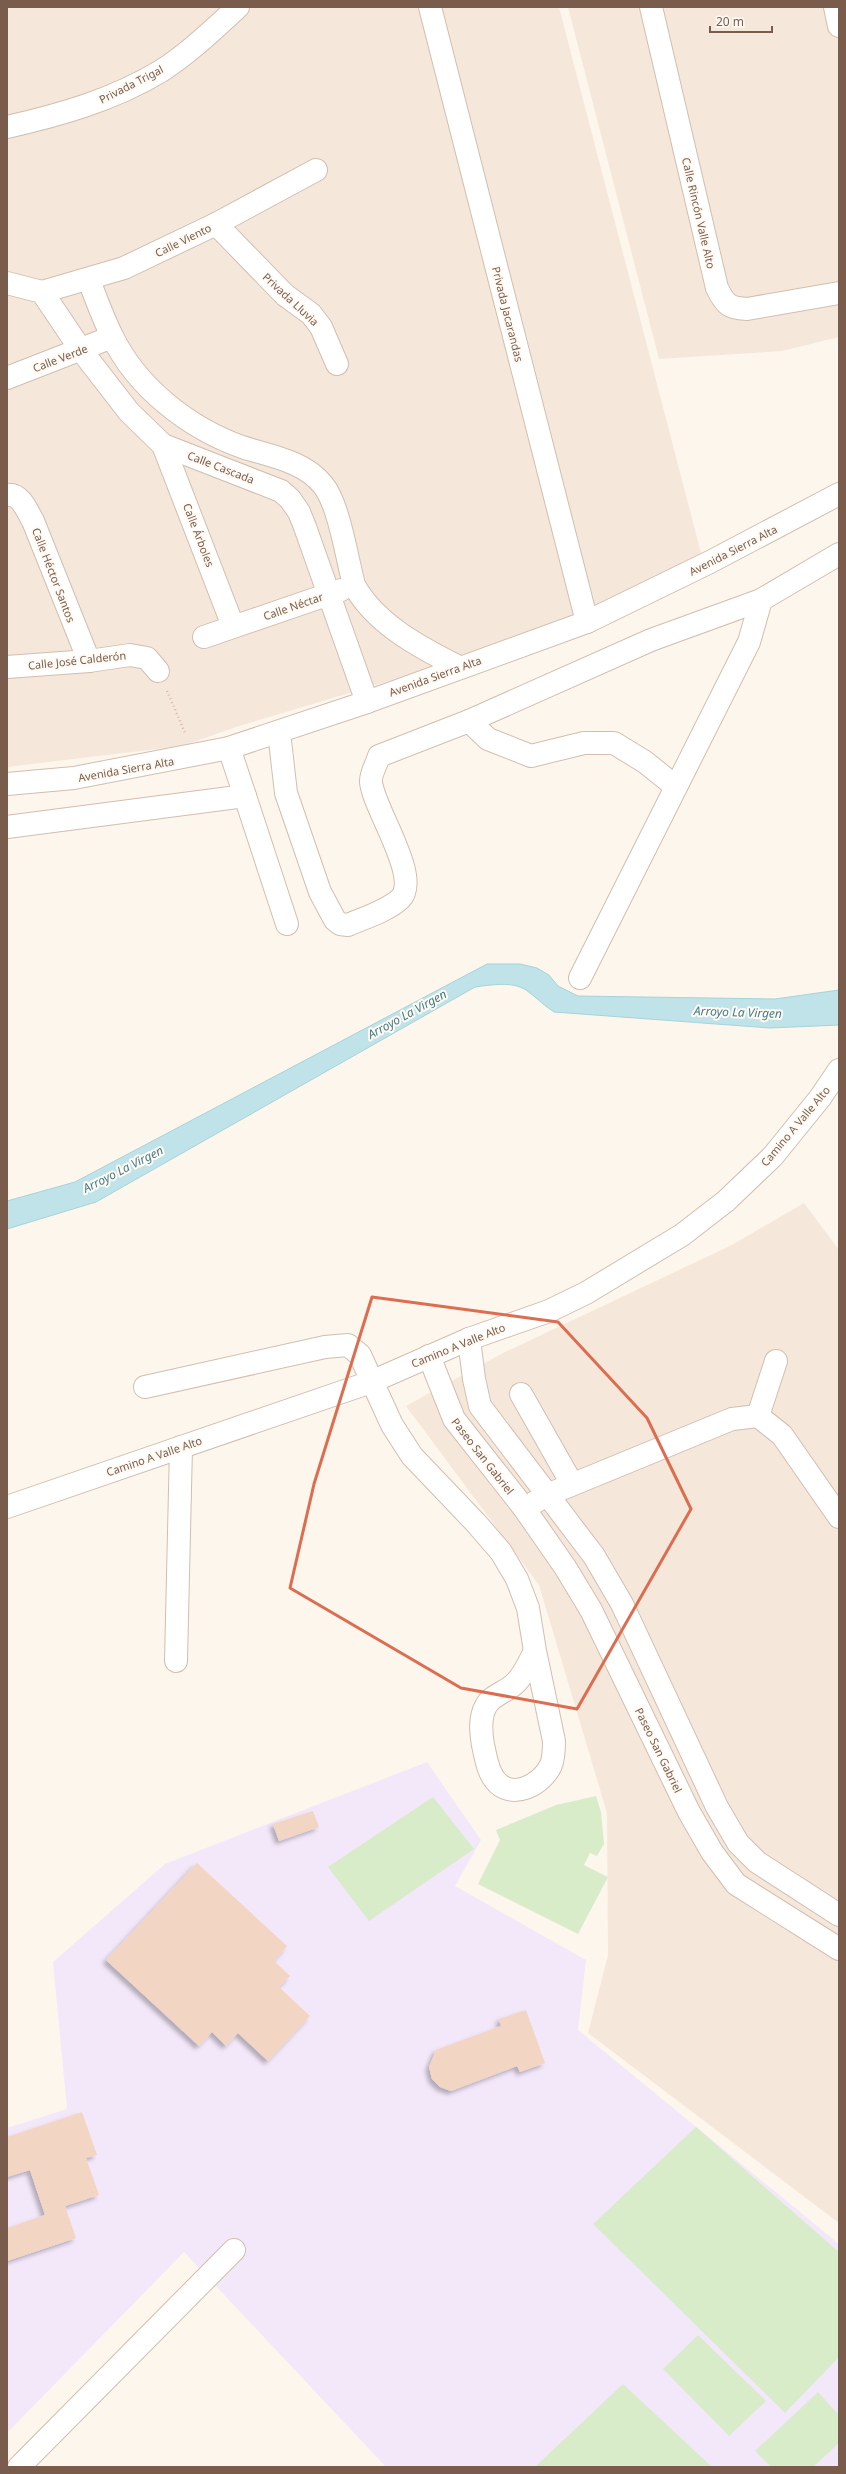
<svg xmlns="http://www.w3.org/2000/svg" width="846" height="2474" font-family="'Noto Sans',sans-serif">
<defs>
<filter id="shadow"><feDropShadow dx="-3.5" dy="3.5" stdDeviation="2" flood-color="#0004"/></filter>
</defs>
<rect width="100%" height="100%" fill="#fdf6ec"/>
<g fill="#f5e8da">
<polygon points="7,7 559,7 702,557 583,615 463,659 236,727 182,746 7,767"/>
<polygon points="568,7 839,7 839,337 782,351 659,359"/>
<polygon points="804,1203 839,1250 839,2223 588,2033 608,1955 607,1813 539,1585 406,1406 503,1353 732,1245"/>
</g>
<polygon fill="#f3e8fa" points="427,1762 481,1840 455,1886 586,1960 578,2030 839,2244 839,2467 386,2467 184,2252 7,2433 7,2128 67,2109 53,1962 165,1864"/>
<g fill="#d8ecc9">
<polygon points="596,1796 601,1812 604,1844 597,1856 590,1853 584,1865 608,1877 578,1934 478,1884 500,1840 496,1830 556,1805"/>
<polygon points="433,1797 474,1849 369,1921 328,1867"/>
<polygon points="696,2127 839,2252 839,2357 785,2413 593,2224"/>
<polygon points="698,2335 766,2401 729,2436 663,2369"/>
<polygon points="623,2384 712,2467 535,2467"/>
<polygon points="818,2392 839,2415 839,2443 813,2467 771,2467 755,2451"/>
</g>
<path fill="#bfe3e8" stroke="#a5d3da" d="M487,964H520L537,968L549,975L558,986L578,996L775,999L839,990V1025L770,1028L554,1012C543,1005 536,997 526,990C512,981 491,985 475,987L96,1202L7,1229V1201L75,1182Z"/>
<g fill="#f3d5c3" filter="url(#shadow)">
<polygon points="313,1811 319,1827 279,1841 273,1824"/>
<polygon points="197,1863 287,1946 274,1961 290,1976 279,1987 310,2016 268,2061 238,2033 226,2046 212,2032 199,2046 106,1960"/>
<polygon points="526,2010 545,2063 520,2072 517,2066 451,2091 440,2087 432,2079 429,2067 436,2050 501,2026 499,2019"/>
<polygon points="82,2112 97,2155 86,2158 99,2195 65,2206 76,2238 7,2261 7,2228 45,2215 30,2170 7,2177 7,2137"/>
</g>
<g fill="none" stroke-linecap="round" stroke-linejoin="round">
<defs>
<g id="minor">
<polyline points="430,7 587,622"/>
<path d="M651,7L717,288C725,304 728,308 747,309L839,293"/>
<polyline points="835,7 839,26"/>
<path d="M7,127C60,115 113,100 161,71C188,54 214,29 238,7"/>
<polyline points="216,224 285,295 311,314 321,327 337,364"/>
<path d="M89,280C96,299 103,318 112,336C137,388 189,428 242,447C270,456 304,461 323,485C339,504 347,559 354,585C375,624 421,648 459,667"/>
<polyline points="7,283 42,292 81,350 129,412 163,445 281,491 290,499 299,512 305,527 367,702"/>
<polyline points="42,292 124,268 216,224 316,170"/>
<polyline points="7,378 112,337"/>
<polyline points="163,445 233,626"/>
<path d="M7,495C21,493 27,511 33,521L89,661"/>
<polyline points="204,637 341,590"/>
<polyline points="7,667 89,661 130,655 147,658 158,671"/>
<polyline points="469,721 488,739 531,756 584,743 614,743 645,762 676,787"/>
<path d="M279,732L286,793L320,892L335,920L340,924L348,925C364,918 387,911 400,899C422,878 373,808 371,782C370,775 377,763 379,756L469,721L651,640L761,600"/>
<polyline points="7,784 74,778 229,748 367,702 587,622 710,562 839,494"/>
<polyline points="245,796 287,924"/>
<polyline points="7,827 245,796 229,748"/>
<polyline points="580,978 749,642 761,600 839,554"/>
<polyline points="469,1339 474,1379 480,1406 594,1556 622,1604 717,1807 738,1843 757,1862 839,1915"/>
<polyline points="429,1356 454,1419 524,1508 565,1567 591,1610 689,1812 712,1852 736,1884 839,1949"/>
<path d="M145,1387L325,1347L348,1345L360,1355L392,1425L412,1456L476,1523L501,1552L517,1579L528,1608L535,1651L554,1741C554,1749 554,1757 551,1765C542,1785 511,1801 495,1780C487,1770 486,1757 483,1745C481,1733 479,1718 486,1706C491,1696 503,1693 512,1686C523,1678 529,1662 535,1651"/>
<polyline points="521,1394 572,1484"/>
<polyline points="758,1416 776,1361"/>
<polyline points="535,1502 547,1495 732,1419 758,1416 782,1435 839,1517"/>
<polyline points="7,1507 371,1382 469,1339 549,1311 586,1293 682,1235 726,1201 773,1156 820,1098 839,1070"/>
<polyline points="176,1661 181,1447"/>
<polyline points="19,2467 234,2250"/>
</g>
</defs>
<use href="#minor" stroke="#d1beb0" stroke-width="24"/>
<polyline stroke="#d9b8a5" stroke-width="2.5" stroke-dasharray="1 3" stroke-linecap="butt" points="167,691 186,735"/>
<use href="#minor" stroke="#fff" stroke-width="22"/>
</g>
<path fill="none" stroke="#dc6d51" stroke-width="3" stroke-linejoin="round" d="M372,1297L558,1322L647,1418L691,1509L577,1709L461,1688L290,1588L314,1484Z"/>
<g text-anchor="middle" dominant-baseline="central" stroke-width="4" stroke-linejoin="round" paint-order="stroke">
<g font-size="11" fill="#7a5c4d" stroke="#fffaf3">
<text transform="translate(131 84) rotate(-27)">Privada Trigal</text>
<text transform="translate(699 213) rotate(77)">Calle Rincón Valle Alto</text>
<text transform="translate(183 240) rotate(-26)">Calle Viento</text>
<text transform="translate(291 299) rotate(43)">Privada Lluvia</text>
<text transform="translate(508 314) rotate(76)">Privada Jacarandas</text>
<text transform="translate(60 358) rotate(-21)">Calle Verde</text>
<text transform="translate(221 467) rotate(21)">Calle Cascada</text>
<text transform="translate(199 535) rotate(69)">Calle Árboles</text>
<text transform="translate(733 550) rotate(-27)">Avenida Sierra Alta</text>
<text transform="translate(54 575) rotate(69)">Calle Héctor Santos</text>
<text transform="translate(293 606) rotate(-19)">Calle Néctar</text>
<text transform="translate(77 660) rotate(-6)">Calle José Calderón</text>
<text transform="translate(435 676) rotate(-20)">Avenida Sierra Alta</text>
<text transform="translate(126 769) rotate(-10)">Avenida Sierra Alta</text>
<text transform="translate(795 1126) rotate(-50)">Camino A Valle Alto</text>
<text transform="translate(458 1345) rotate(-22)">Camino A Valle Alto</text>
<text transform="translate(154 1456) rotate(-19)">Camino A Valle Alto</text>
<text transform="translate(483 1456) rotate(52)">Paseo San Gabriel</text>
<text transform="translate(659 1750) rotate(64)">Paseo San Gabriel</text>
</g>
<g font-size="12" font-style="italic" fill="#437c86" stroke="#fffaf3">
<text transform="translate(738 1012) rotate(2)">Arroyo La Virgen</text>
<text transform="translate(407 1014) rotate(-29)">Arroyo La Virgen</text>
<text transform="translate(123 1169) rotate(-27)">Arroyo La Virgen</text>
</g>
</g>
<rect width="846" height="2474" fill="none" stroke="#7a5c4d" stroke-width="16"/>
<path d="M710 26v6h62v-6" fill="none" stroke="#7a5c4d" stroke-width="2"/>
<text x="716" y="26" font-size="12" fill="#7a5c4d" stroke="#fffaf3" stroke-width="3" paint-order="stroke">20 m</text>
</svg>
